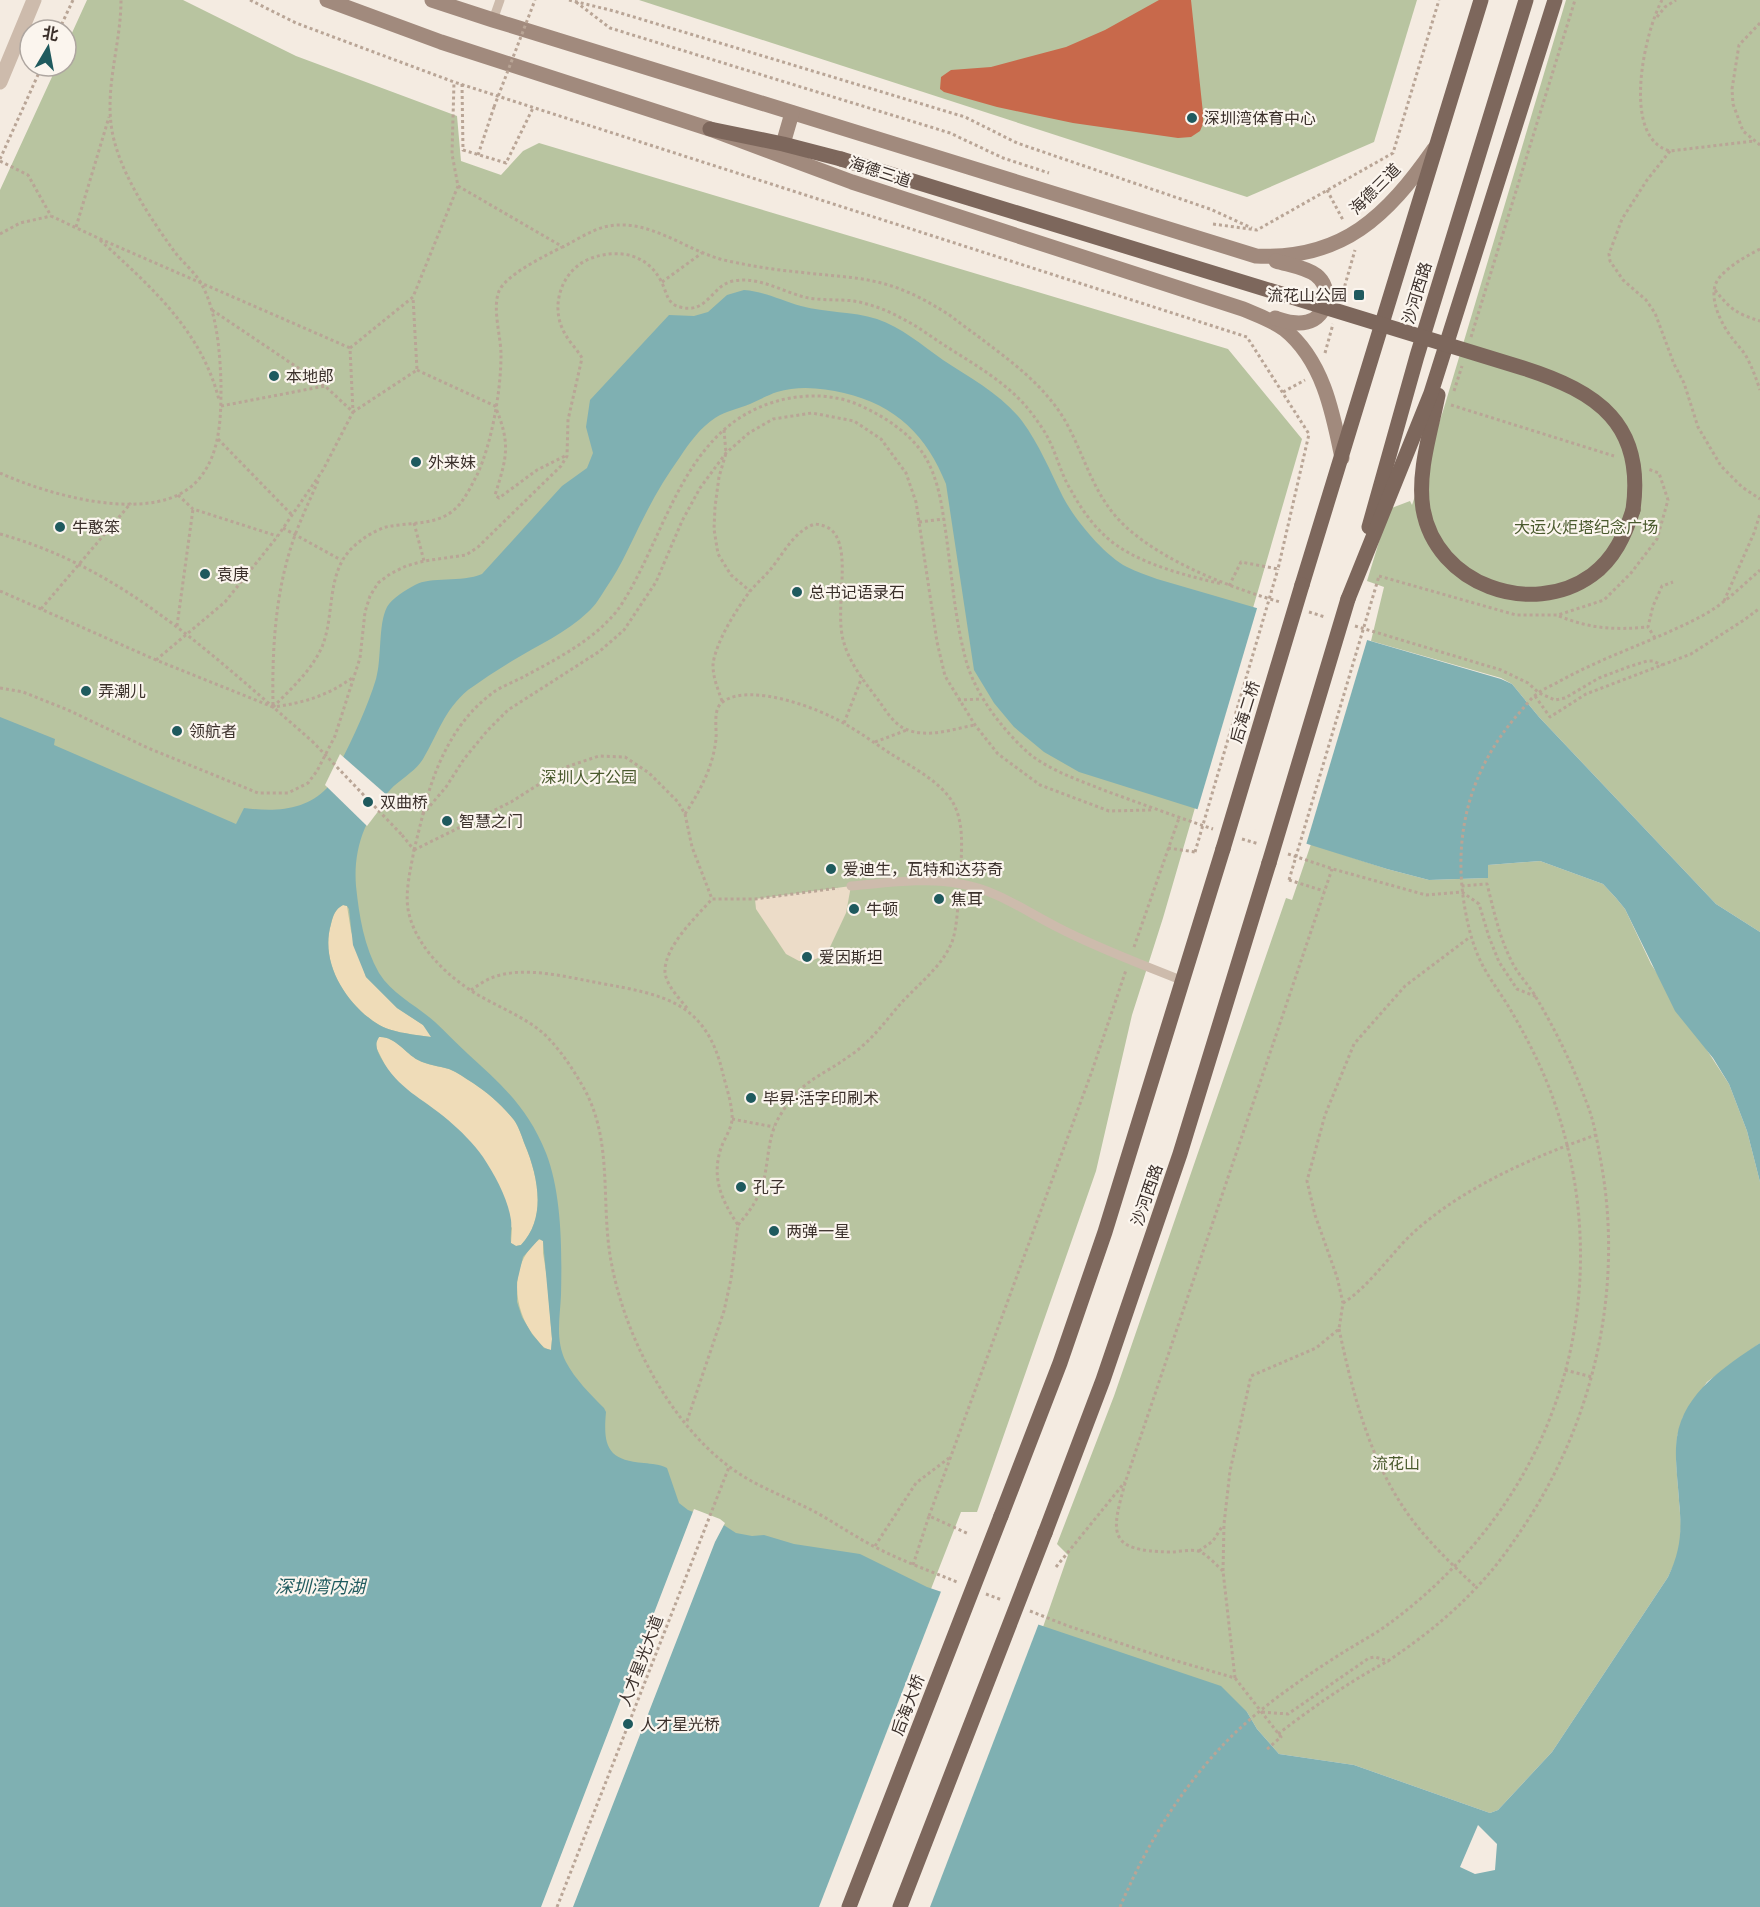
<svg xmlns="http://www.w3.org/2000/svg" width="1760" height="1907" font-family="'Fira Sans','Noto Sans SC',sans-serif">
<rect width="100%" height="100%" fill="#f4ebe1"/>
<g fill="#b8c4a0">
<polygon points="87,0 183,0 296,56 457,116 461,161 501,175 523,151 539,143 1228,349 1302,439 1163,918 1132,1015 1096,1171 977,1512 961,1512 807,1907 0,1907 0,190 57,66 66,66 66,46"/>
<polygon points="639,0 1417,0 1374,142 1247,197"/>
<polygon points="1566,0 1760,0 1760,932 1716,904 1539,717 1512,684 1501,678 1371,641 1384,587 1367,581 1389,509 1410,501 1412,505 1443,411"/>
<polygon points="1311,844 1387,869 1429,880 1487,878 1488,865 1540,861 1603,884 1616,898 1625,909 1651,964 1729,1084 1747,1131 1760,1182 1760,1343 1707,1382 1683,1417 1677,1437 1676,1462 1681,1526 1680,1543 1676,1560 1668,1577 1552,1752 1498,1810 1490,1813 1354,1765 1279,1754 1257,1729 1247,1712 1043,1627 1068,1555 1057,1544 1114,1396 1286,898 1292,900"/>
</g>
<g fill="#efdcb8">
<path d="M343,905L347,906L351,931L366,977L397,1008L423,1025L430,1032L431,1037C412,1034 389,1033 373,1021C344,1000 320,961 331,924C333,916 335,909 343,905Z"/>
<path d="M379,1037C395,1036 405,1053 418,1060C427,1065 439,1066 449,1069C457,1072 465,1078 473,1083C488,1093 503,1106 514,1120C519,1127 522,1137 525,1145C538,1176 547,1218 521,1245L516,1246L511,1243L512,1228L449,1121L400,1085L387,1069L377,1049L376,1042Z"/>
<path d="M540,1239L543,1241V1253L547,1278L552,1339L551,1350C543,1349 539,1342 534,1336C512,1308 509,1262 540,1239Z"/>
</g>
<polygon fill="#ecdcc8" points="851,886 846,913 830,947 818,958 809,962 799,961 786,954 756,909 755,899"/>
<path fill="#7fb0b2" fill-rule="evenodd" d="M744,290C766,292 780,300 801,306C826,313 852,311 877,319C901,327 922,345 943,360C970,378 1001,394 1022,421C1039,444 1050,471 1063,497C1075,520 1104,555 1127,567C1137,572 1147,575 1157,579L1501,679L1512,684L1539,717L1716,904L1760,932V1182L1747,1131L1729,1084L1713,1058L1675,1011L1625,909L1616,898L1603,884L1540,861L1488,865V878L1429,880L1387,869L1079,772L1044,752L1014,727L994,703L974,670L946,484C927,436 896,405 844,393C823,388 799,385 777,392C768,395 759,400 750,404C738,409 726,411 715,418C701,427 689,443 680,457C667,475 655,495 645,515C632,540 622,565 606,588C601,596 595,606 588,612C566,633 538,645 512,661C497,670 482,680 468,690C444,710 438,734 423,759C415,772 400,779 390,790C365,817 353,849 356,886C359,915 364,947 379,973C393,995 416,1005 435,1022C446,1032 456,1043 468,1054C502,1085 528,1108 546,1153C562,1194 562,1251 561,1295C560,1318 555,1340 566,1362C575,1379 590,1394 604,1408L606,1412C603,1446 607,1460 644,1463C652,1464 660,1464 667,1468L679,1503L688,1510L719,1522L736,1533L752,1536L764,1535L794,1544L860,1554L927,1587L1221,1686L1247,1712L1257,1729L1279,1754L1354,1765L1490,1813L1498,1810L1552,1752L1668,1577C1681,1550 1682,1531 1679,1501C1678,1481 1674,1457 1677,1437C1684,1392 1726,1366 1760,1343V1907H0V717L55,739L54,745L236,824L244,808C274,812 305,811 327,788C345,755 365,715 376,679C382,659 378,624 387,607C392,598 406,590 415,585C431,576 461,583 482,574L562,486L587,468L593,453L586,427L590,400L669,315L694,316L708,312L727,295ZM343,905L347,906L349,909L353,945L366,977L397,1008L423,1025L431,1037C412,1034 389,1033 373,1021C344,1000 320,961 331,924C333,916 335,909 343,905ZM379,1037C395,1036 405,1053 418,1060C427,1065 439,1066 449,1069C457,1072 465,1078 473,1083C488,1093 503,1106 514,1120C519,1127 522,1137 525,1145C538,1176 547,1218 521,1245L516,1246L511,1243C510,1235 512,1228 511,1220C508,1199 495,1175 483,1157C473,1143 461,1131 448,1120C421,1097 399,1090 381,1058C377,1050 374,1045 379,1037ZM539,1239L543,1241L552,1339L551,1350L544,1348L532,1334L522,1317L517,1302V1282L523,1257ZM1478,1825L1497,1844L1495,1870L1475,1874L1460,1867Z"/>
<g fill="#f4ebe1">
<polygon points="1258,605 1368,637 1306,845 1197,811"/>
<polygon points="340,754 389,797 367,826 325,785"/>
<polygon points="694,1509 720,1519 725,1523 715,1542 573,1907 541,1907"/>
<polygon points="942,1589 1039,1623 930,1907 819,1907"/>
</g>
<polygon fill="#c8694b" points="1159,0 1191,0 1203,113 1203,124 1200,131 1191,137 1178,138 1073,123 997,107 944,92 940,89 941,77 951,70 991,67 1066,47 1105,30"/>
<g fill="none" stroke-linecap="round" stroke-linejoin="round">
<g stroke="#b9a596" stroke-width="3" stroke-dasharray="3 3" stroke-linecap="butt">
<polyline points="250,0 296,23 454,82 1247,337 1309,434 1278,569 1241,562 1229,586"/>
<polyline points="569,0 614,11 965,117 1017,143 1210,209 1252,228"/>
<path d="M1662,0C1645,31 1620,138 1670,151L1754,141"/>
<polyline points="576,2 610,28 950,133 1003,158 1049,173"/>
<polyline points="1657,17 1665,7 1676,0"/>
<polyline points="1760,23 1739,45 1732,89 1733,104 1743,131 1760,145"/>
<polyline points="59,30 73,0"/>
<polyline points="462,84 463,150 506,163 533,108"/>
<polyline points="1670,151 1647,180 1622,219 1609,254 1610,261 1623,280 1646,300 1655,313 1674,364 1684,383 1698,427 1721,466 1742,487 1760,499"/>
<polyline points="478,155 494,107"/>
<polyline points="0,159 42,66"/>
<polyline points="0,161 28,175 51,216 98,238 350,348"/>
<path d="M458,186L563,247C576,240 590,231 604,227C649,216 686,252 728,261C752,266 775,270 799,272C828,276 857,276 885,284C903,289 922,298 938,308C951,315 963,326 975,334C1009,360 1047,386 1068,426C1087,462 1094,497 1126,527C1166,563 1229,587 1280,602"/>
<polyline points="1327,190 1343,220"/>
<polyline points="1213,224 1257,230 1393,153 1439,0"/>
<polyline points="76,227 109,117"/>
<polyline points="0,234 20,223 51,216"/>
<path d="M100,240C150,286 202,331 219,400"/>
<path d="M1760,249C1745,257 1730,265 1719,278C1706,294 1721,324 1732,338C1736,344 1742,349 1746,356C1752,367 1756,378 1760,390"/>
<polyline points="662,282 702,253"/>
<path d="M1715,290C1730,309 1737,314 1760,321"/>
<polyline points="1343,292 1355,250"/>
<polyline points="212,310 325,386 353,412 417,370 413,297"/>
<polyline points="1471,337 1575,0"/>
<polyline points="1325,353 1333,324"/>
<path d="M417,370L495,406C511,444 507,457 495,495L499,498L537,470L565,456"/>
<polyline points="1454,391 1462,366"/>
<polyline points="1283,392 1305,380"/>
<polyline points="1451,405 1614,456"/>
<polyline points="221,406 325,386"/>
<polyline points="724,430 726,453 719,477 715,507 714,529 718,554 731,575 750,591"/>
<polyline points="218,439 292,515"/>
<path d="M0,473C48,495 157,527 198,480C221,454 221,416 221,384C220,351 217,312 201,283C194,271 182,262 174,251C151,219 124,179 114,140C102,93 121,47 121,0"/>
<polyline points="178,495 193,509 277,536"/>
<polyline points="919,522 944,519"/>
<polyline points="414,523 424,561"/>
<polyline points="283,528 341,560"/>
<path d="M0,534C109,564 190,635 273,707C303,703 327,696 352,678"/>
<polyline points="1379,576 1516,615 1558,615 1604,600 1631,573 1657,539 1668,500 1659,473 1648,469"/>
<polyline points="0,591 156,660 273,707 312,741"/>
<polyline points="1724,601 1754,533 1760,514"/>
<polyline points="41,609 131,503"/>
<polyline points="1309,612 1325,617"/>
<path d="M1559,616C1591,629 1615,630 1648,627"/>
<polyline points="177,626 193,509"/>
<polyline points="1355,626 1501,670 1528,683 1539,693 1555,700 1565,698 1599,678 1628,667 1647,661 1653,661 1662,665"/>
<polyline points="1655,638 1648,627 1653,606 1662,586 1673,582"/>
<polyline points="156,660 225,602 277,537 323,470 353,412 350,348 413,297 458,186 452,154 454,82"/>
<path d="M0,688L23,692L68,710L148,748L258,793H288L308,783L317,771L335,736L360,658L365,612L370,596L378,583L390,574L406,566L424,561L466,555L478,547L561,466L567,456L568,420L582,358C577,349 569,342 564,332C550,306 561,271 589,259C617,248 648,253 662,283C667,293 667,304 680,307C707,315 712,285 733,281C758,276 781,291 804,297C820,301 838,299 854,301C870,304 887,310 901,318C916,325 930,336 944,345C975,365 1010,384 1033,415C1038,422 1044,430 1048,438C1057,455 1061,475 1072,492C1080,507 1092,524 1105,536C1134,563 1184,575 1222,584"/>
<polyline points="1535,696 1550,717 1586,694 1691,654 1744,620 1760,608"/>
<polyline points="958,700 982,699"/>
<path d="M722,701C718,689 713,678 713,665C715,643 737,608 751,590C757,583 764,577 770,570C784,553 794,531 815,524C823,525 830,527 835,534C851,558 834,612 844,643C850,664 866,684 879,701C886,711 895,726 908,730C929,738 953,729 975,725"/>
<path d="M273,705C272,652 275,595 292,544C299,522 310,500 319,479"/>
<path d="M273,707C291,689 311,671 322,647C335,615 326,575 351,549C360,540 373,531 386,527C408,522 437,526 455,509C465,500 471,486 477,475C492,443 501,390 501,355C501,336 492,309 499,291C507,274 545,256 562,247"/>
<polyline points="844,723 862,677"/>
<polyline points="875,742 907,730"/>
<path d="M423,814C433,770 453,723 490,695C499,687 512,683 523,677C557,659 602,636 623,602C667,532 684,429 774,402C793,396 816,394 836,398C850,400 864,407 877,414C895,424 913,438 924,455C939,479 942,507 946,534C952,577 955,622 967,664C974,686 987,707 1001,724C1010,735 1021,747 1032,756C1054,772 1081,781 1106,791C1142,804 1177,817 1213,829"/>
<path d="M685,814C700,791 713,767 716,739C717,727 712,708 724,701C751,683 819,708 845,724C861,733 876,744 891,754C912,767 938,780 952,801C965,823 961,847 961,872"/>
<path d="M402,835L414,850C411,868 405,890 408,909C411,926 419,940 429,953C441,968 454,979 470,990C493,1005 522,1015 543,1033C559,1048 571,1066 582,1085C613,1137 601,1198 610,1255C622,1331 668,1422 731,1468C758,1488 790,1498 819,1514C838,1525 856,1537 875,1547C902,1561 930,1571 957,1582"/>
<polyline points="1242,839 1259,844"/>
<polyline points="1168,848 1195,852"/>
<polyline points="414,850 423,814 446,787 464,759 487,731 508,710 600,651 624,630 656,582 682,521 700,488 726,453 749,433 773,419 812,413 854,421 881,439 906,473 916,502 937,642 945,676 975,725 998,754 1040,785 1109,811 1152,810"/>
<polyline points="414,850 511,802 566,767 599,756 625,757 649,773 678,802 685,814 692,847 712,899"/>
<polyline points="1288,854 1333,869 1426,895 1462,892 1479,904 1489,937 1499,962 1517,989 1537,997"/>
<polyline points="1289,880 1324,891"/>
<polyline points="1134,947 1179,818"/>
<path d="M471,990C477,986 484,981 491,978C523,965 566,977 599,983C664,995 706,1001 723,1074C726,1086 733,1107 732,1119C732,1128 724,1139 721,1148C711,1178 722,1201 738,1225L731,1279L724,1311L686,1424"/>
<path d="M687,1008C679,998 666,985 665,972C664,947 696,917 712,899H755L838,888"/>
<polyline points="732,1119 774,1127"/>
<path d="M738,1225C748,1213 757,1202 762,1186C768,1168 767,1147 774,1128C777,1119 784,1109 790,1101C806,1079 828,1072 848,1057C868,1044 881,1027 896,1009C914,987 941,969 952,942C957,928 957,911 959,897"/>
<path d="M1343,1303C1369,1287 1391,1253 1414,1232C1464,1187 1533,1157 1596,1135"/>
<path d="M1339,1329C1355,1404 1375,1481 1428,1539C1443,1556 1460,1572 1477,1588"/>
<polyline points="1565,1370 1592,1377"/>
<polyline points="929,1516 1092,1071 1126,970"/>
<polyline points="875,1546 916,1483 949,1458"/>
<polyline points="1199,1551 1213,1541 1223,1525"/>
<polyline points="913,1565 929,1516 969,1534"/>
<polyline points="1056,1567 1125,1482"/>
<polyline points="1223,1571 1224,1524 1230,1471 1251,1376 1316,1348 1339,1329 1343,1303 1337,1277 1315,1215 1307,1181 1325,1115 1354,1044 1405,986 1470,937"/>
<polyline points="986,1594 1002,1600"/>
<polyline points="1030,1611 1068,1626 1156,1655 1235,1678 1281,1737 1266,1750"/>
<path d="M1235,1678L1223,1571C1217,1566 1206,1553 1198,1551C1190,1549 1179,1552 1170,1552C1106,1551 1111,1533 1126,1480L1332,869"/>
<path d="M1262,1712L1288,1714L1369,1658L1375,1657L1388,1661C1419,1640 1449,1617 1475,1589C1493,1571 1508,1550 1522,1529C1594,1422 1624,1289 1601,1162C1597,1141 1594,1120 1586,1101C1573,1066 1556,1031 1537,999C1530,986 1518,975 1512,962C1499,937 1494,911 1487,884L1461,886"/>
<path d="M1278,1734C1313,1707 1349,1682 1388,1661"/>
<polyline points="557,1907 729,1467"/>
<path d="M1120,1907C1148,1841 1185,1781 1237,1731C1268,1702 1303,1678 1339,1655C1356,1644 1374,1635 1390,1623C1463,1569 1522,1495 1553,1410C1590,1310 1589,1201 1554,1101C1543,1069 1527,1038 1510,1009C1500,992 1487,976 1479,958C1472,942 1468,926 1465,909C1452,835 1470,768 1520,712C1526,705 1531,698 1538,693C1545,688 1553,685 1560,681C1605,656 1654,641 1700,617C1723,605 1741,587 1760,570"/>
</g>
<g stroke="#cdbbac" stroke-width="9">
<polyline points="493,20 500,0"/>
<path d="M851,886C887,883 926,877 961,884C997,890 1025,911 1057,927C1097,948 1141,964 1183,981"/>
</g>
<polyline stroke="#cdbbac" stroke-width="15" points="0,82 34,0"/>
<g stroke="#a18a7d" stroke-width="15">
<path d="M327,0L441,42L710,129L852,182L1243,309C1257,315 1272,320 1284,329C1323,360 1333,413 1342,458"/>
<path d="M432,0L493,20L1256,256C1343,260 1387,216 1434,149"/>
<polyline points="783,144 792,113"/>
<path d="M1275,318C1285,321 1296,325 1307,322C1328,317 1333,288 1316,275C1305,267 1289,265 1276,261"/>
</g>
<g stroke="#7d675c" stroke-width="15">
<polyline points="710,129 783,144 841,159"/>
<path d="M1438,395C1431,431 1417,472 1423,509C1436,584 1531,619 1592,575C1614,559 1625,535 1633,510"/>
<polyline points="1369,527 1417,356 1526,0"/>
<polyline points="1302,585 1481,0"/>
<polyline points="1348,599 1431,393 1555,0"/>
<polyline points="1001,1516 1060,1363 1105,1232 1223,849"/>
<polyline points="1045,1533 1103,1380 1180,1154 1269,863"/>
</g>
<g stroke="#b9a596" stroke-width="3" stroke-dasharray="3 3" stroke-linecap="butt">
<polyline points="494,107 535,0"/>
<polyline points="312,741 402,835"/>
<polyline points="1195,852 1278,569"/>
<polyline points="1289,880 1379,576"/>
</g>
<g stroke="#7d675c" stroke-width="15">
<path d="M841,159L1523,368C1598,392 1645,424 1633,510"/>
<polyline points="1223,849 1302,585"/>
<polyline points="1269,863 1348,599"/>
<polyline points="849,1907 1001,1516"/>
<polyline points="900,1907 1045,1533"/>
</g>
</g>
<g fill="#1f5a5e" stroke="#fbf5ee" stroke-width="2">
<circle cx="1192" cy="118" r="6"/>
<rect x="1353" y="289" width="12" height="12" rx="3"/>
<circle cx="274" cy="376" r="6"/>
<circle cx="416" cy="462" r="6"/>
<circle cx="60" cy="527" r="6"/>
<circle cx="205" cy="574" r="6"/>
<circle cx="797" cy="592" r="6"/>
<circle cx="86" cy="691" r="6"/>
<circle cx="177" cy="731" r="6"/>
<circle cx="368" cy="802" r="6"/>
<circle cx="447" cy="821" r="6"/>
<circle cx="831" cy="869" r="6"/>
<circle cx="939" cy="899" r="6"/>
<circle cx="854" cy="909" r="6"/>
<circle cx="807" cy="957" r="6"/>
<circle cx="751" cy="1098" r="6"/>
<circle cx="741" cy="1187" r="6"/>
<circle cx="774" cy="1231" r="6"/>
<circle cx="628" cy="1724" r="6"/>
</g>
<g text-anchor="middle" dominant-baseline="central" stroke-width="4.5" stroke-linejoin="round" paint-order="stroke">
<g font-size="16" fill="#3b302b" stroke="#fbf5ee" text-anchor="start">
<text x="1204" y="118">深圳湾体育中心</text>
<text x="1347" y="295" text-anchor="end">流花山公园</text>
<text x="286" y="376">本地郎</text>
<text x="428" y="462">外来妹</text>
<text x="72" y="527">牛憨笨</text>
<text x="217" y="574">袁庚</text>
<text x="809" y="592">总书记语录石</text>
<text x="98" y="691">弄潮儿</text>
<text x="189" y="731">领航者</text>
<text x="380" y="802">双曲桥</text>
<text x="459" y="821">智慧之门</text>
<text x="843" y="869">爱迪生，瓦特和达芬奇</text>
<text x="951" y="899">焦耳</text>
<text x="866" y="909">牛顿</text>
<text x="819" y="957">爱因斯坦</text>
<text x="763" y="1098">毕昇·活字印刷术</text>
<text x="753" y="1187">孔子</text>
<text x="786" y="1231">两弹一星</text>
<text x="640" y="1724">人才星光桥</text>
</g>
<g font-size="16" fill="#3b302b" stroke="#fbf5ee">
<text transform="translate(880 172) rotate(18)">海德三道</text>
<text transform="translate(1375 189) rotate(-45)">海德三道</text>
<text transform="translate(1417 293) rotate(-73)">沙河西路</text>
<text transform="translate(1245 712) rotate(-73)">后海二桥</text>
<text transform="translate(1147 1195) rotate(-71)">沙河西路</text>
<text transform="translate(641 1661) rotate(-69)">人才星光大道</text>
<text transform="translate(908 1705) rotate(-69)">后海大桥</text>
</g>
<g font-size="16" fill="#4a5a2e" stroke="#fbf5ee">
<text x="1586" y="527">大运火炬塔纪念广场</text>
<text x="589" y="777">深圳人才公园</text>
<text x="1396" y="1463">流花山</text>
</g>
<g font-size="18" font-style="italic" fill="#1f5a5e" stroke="#fbf5ee">
<text x="320" y="1587">深圳湾内湖</text>
</g>
</g>
<g transform="translate(48 48) rotate(10)"><circle r="28" fill="#fbf5ee" stroke="#aea6a0" stroke-width="1.5"/>
<path d="M0-4.5L10 22L0 15L-10 22Z" fill="#1f5a5e"/>
<text y="-9" font-size="16" font-weight="bold" text-anchor="middle" fill="#3b302b">北</text>
</g>
</svg>
